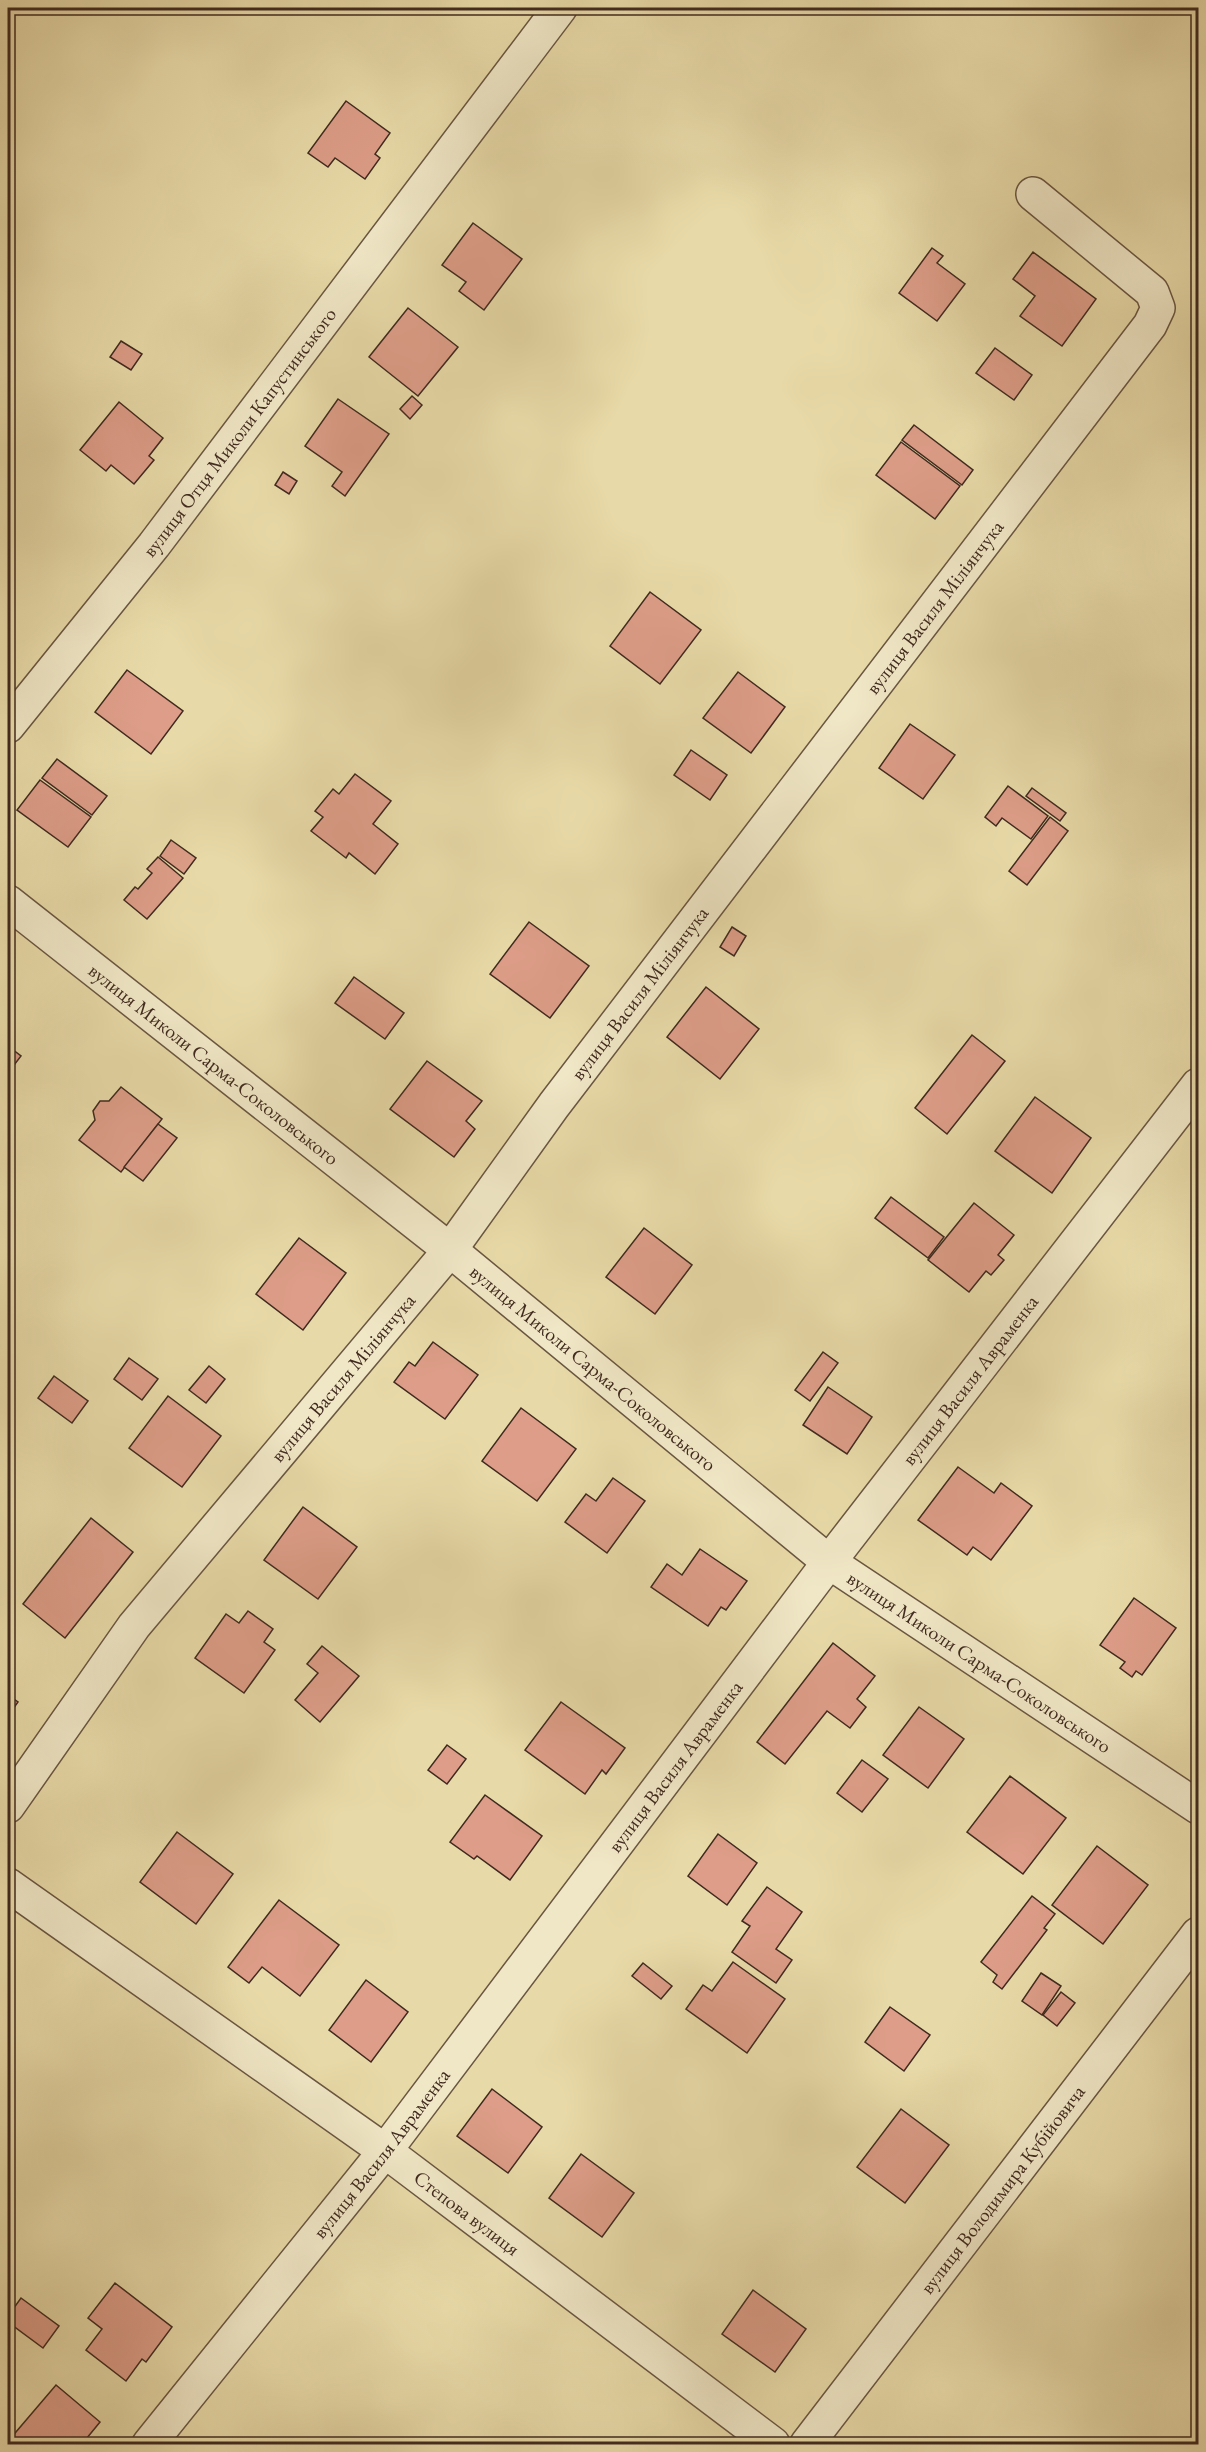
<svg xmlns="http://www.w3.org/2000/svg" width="1206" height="2452" font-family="'EB Garamond',serif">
<rect width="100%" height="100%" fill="#e8daa8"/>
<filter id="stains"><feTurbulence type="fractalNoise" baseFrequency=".00333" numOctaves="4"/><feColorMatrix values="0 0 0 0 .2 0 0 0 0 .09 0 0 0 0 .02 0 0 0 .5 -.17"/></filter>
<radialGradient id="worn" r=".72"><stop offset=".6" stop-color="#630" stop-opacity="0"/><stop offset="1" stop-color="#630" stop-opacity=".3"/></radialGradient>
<g fill="#dd9d88" stroke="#402a1f" stroke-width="1.5">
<polygon points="346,101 390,133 375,154 380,158 365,179 335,158 328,167 308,153"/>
<polygon points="473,223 522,259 484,310 459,291 466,282 442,265"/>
<polygon points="932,248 943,256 937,263 965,284 937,321 899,293"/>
<polygon points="1033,252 1096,299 1062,346 1020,316 1035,296 1013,279"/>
<polygon points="408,308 458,347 418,396 369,357"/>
<polygon points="121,341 142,354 131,370 110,357"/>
<polygon points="995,348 1032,375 1014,400 976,373"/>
<polygon points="412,396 422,405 410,419 400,409"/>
<polygon points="338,399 389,434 345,496 332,486 342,472 305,446"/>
<polygon points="119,402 163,438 149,456 154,460 134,484 111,465 106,471 80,450"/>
<polygon points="914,425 973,470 962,485 902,440"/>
<polygon points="901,442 960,486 935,519 876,475"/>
<polygon points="283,472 297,481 289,494 275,485"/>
<polygon points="650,592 701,630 660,684 610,646"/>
<polygon points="127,670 183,711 151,754 95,712"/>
<polygon points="738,672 785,707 751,753 703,718"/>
<polygon points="910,724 955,755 923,799 879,768"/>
<polygon points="691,750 727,775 710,800 674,775"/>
<polygon points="57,759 107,796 92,815 42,778"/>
<polygon points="355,774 391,801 373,824 398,844 375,874 349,853 346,858 311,831 323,817 315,811 333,789 339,794"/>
<polygon points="40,780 91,817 68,847 17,810"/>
<polygon points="1008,786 1048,816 1031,839 1002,818 996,826 985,817"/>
<polygon points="1032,788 1066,813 1060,821 1026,796"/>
<polygon points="1050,817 1068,831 1027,885 1009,871"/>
<polygon points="171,840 196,858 184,874 160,856"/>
<polygon points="158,857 183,878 147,919 124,900 135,887 138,889 152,873 147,869"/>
<polygon points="529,922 589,966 550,1018 490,974"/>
<polygon points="732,927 746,936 734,956 720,947"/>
<polygon points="354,977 404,1013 385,1039 335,1003"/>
<polygon points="706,987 759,1029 720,1079 667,1037"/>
<polygon points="972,1035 1005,1061 947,1134 915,1108"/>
<polygon points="8,1046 21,1056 8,1073"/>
<polygon points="427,1061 482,1101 466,1121 475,1129 454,1157 390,1109"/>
<polygon points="121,1087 162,1119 121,1172 79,1140 95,1120 93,1111 100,1101 109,1101"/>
<polygon points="1035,1097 1091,1138 1052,1193 995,1151"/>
<polygon points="158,1124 177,1138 143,1181 124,1167"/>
<polygon points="891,1197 944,1237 928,1258 875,1218"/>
<polygon points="974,1203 1014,1235 998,1255 1004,1260 991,1275 986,1271 969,1292 928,1260"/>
<polygon points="644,1228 692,1265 655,1314 606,1277"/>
<polygon points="299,1238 346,1273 303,1330 256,1294"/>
<polygon points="433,1342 478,1375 445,1419 394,1382 409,1362 415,1366"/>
<polygon points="823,1352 838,1363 810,1401 795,1390"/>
<polygon points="129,1358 158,1379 142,1400 114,1379"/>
<polygon points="209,1366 225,1379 206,1403 189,1390"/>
<polygon points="54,1376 88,1401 72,1423 38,1398"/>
<polygon points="828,1387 872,1417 847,1454 803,1425"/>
<polygon points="168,1396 221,1436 182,1487 129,1448"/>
<polygon points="521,1408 576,1449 537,1501 482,1461"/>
<polygon points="958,1467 994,1493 1001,1483 1032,1506 991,1560 973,1547 967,1555 918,1520"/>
<polygon points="613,1478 645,1501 607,1553 565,1522 586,1494 596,1501"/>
<polygon points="303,1507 357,1547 318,1599 264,1560"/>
<polygon points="91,1518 133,1552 65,1638 23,1604"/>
<polygon points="700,1549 747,1581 726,1610 721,1607 708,1626 651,1587 667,1564 682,1575"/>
<polygon points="1134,1598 1176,1628 1142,1675 1136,1671 1132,1677 1120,1668 1125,1662 1100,1645"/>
<polygon points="248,1611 273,1629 264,1642 275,1650 244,1693 195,1658 226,1614 239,1623"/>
<polygon points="833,1643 875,1676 857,1699 866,1707 850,1728 827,1711 785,1764 757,1742"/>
<polygon points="322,1646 359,1676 320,1722 295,1700 318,1673 307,1664"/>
<polygon points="8,1695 18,1702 8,1716"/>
<polygon points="561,1702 625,1748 606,1774 602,1770 585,1794 525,1750"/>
<polygon points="919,1707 964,1739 928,1788 883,1755"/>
<polygon points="447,1745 466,1759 447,1784 428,1770"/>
<polygon points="862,1760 888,1779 862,1812 837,1793"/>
<polygon points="1010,1776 1066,1818 1023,1874 967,1832"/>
<polygon points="485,1795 542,1836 510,1880 477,1856 474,1859 450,1842"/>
<polygon points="177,1832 233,1874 196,1924 140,1882"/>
<polygon points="718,1834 757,1863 727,1905 688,1876"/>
<polygon points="1097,1846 1148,1885 1103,1944 1052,1905"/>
<polygon points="767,1887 802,1912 776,1949 792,1960 776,1983 732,1952 750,1926 742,1921"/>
<polygon points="1032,1896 1055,1914 1044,1928 1047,1930 1002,1989 993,1982 997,1975 981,1962"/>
<polygon points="279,1900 339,1945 300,1996 262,1967 249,1983 228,1967"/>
<polygon points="733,1962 785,1999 747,2053 686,2009 703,1985 712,1991"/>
<polygon points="643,1963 672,1986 661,1999 632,1976"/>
<polygon points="1041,1973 1061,1986 1042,2015 1022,2001"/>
<polygon points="366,1980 408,2012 371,2062 329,2030"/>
<polygon points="1061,1992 1075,2003 1057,2026 1043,2015"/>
<polygon points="890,2007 930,2035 904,2071 865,2042"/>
<polygon points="492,2089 542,2127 508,2173 457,2136"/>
<polygon points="901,2109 949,2145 905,2203 857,2167"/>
<polygon points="581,2154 634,2193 602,2237 549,2198"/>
<polygon points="115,2283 172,2327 146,2362 142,2359 126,2381 86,2350 102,2329 88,2318"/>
<polygon points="753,2290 806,2329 775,2372 722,2334"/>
<polygon points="21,2298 59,2326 43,2348 8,2322 8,2316"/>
<polygon points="56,2385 100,2422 82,2444 16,2444 10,2439"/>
</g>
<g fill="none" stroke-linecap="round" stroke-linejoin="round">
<defs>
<g id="minor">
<path id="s1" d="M8,726L154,545L560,8"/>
<path id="s2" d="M8,902L450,1250L829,1562L1198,1807"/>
<path id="s3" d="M8,1806L134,1626L450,1250L554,1105L1150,325L1158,308L1152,292L1033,194"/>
<path id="s4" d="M8,1885L385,2151L773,2444"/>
<path id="s5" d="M149,2444L385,2151L829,1562L1198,1085"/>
<path id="s6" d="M807,2444L1198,1934"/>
</g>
</defs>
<use href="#minor" stroke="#6a5641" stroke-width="36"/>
<use href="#minor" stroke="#f0e7c6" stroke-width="33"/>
</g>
<g text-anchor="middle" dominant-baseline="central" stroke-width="4.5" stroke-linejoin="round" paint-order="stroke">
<g font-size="20" fill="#402a1f" stroke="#f0e7c6">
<text stroke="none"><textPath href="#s1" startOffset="374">вулиця Отця Миколи Капустинського</textPath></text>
<text stroke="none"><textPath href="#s3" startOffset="1516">вулиця Василя Міліянчука</textPath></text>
<text stroke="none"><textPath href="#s3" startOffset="1030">вулиця Василя Міліянчука</textPath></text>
<text stroke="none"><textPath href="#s2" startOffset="262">вулиця Миколи Сарма-Соколовського</textPath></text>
<text stroke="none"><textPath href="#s2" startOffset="748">вулиця Миколи Сарма-Соколовського</textPath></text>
<text stroke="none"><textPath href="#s3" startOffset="544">вулиця Василя Міліянчука</textPath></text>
<text stroke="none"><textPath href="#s5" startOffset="1344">вулиця Василя Авраменка</textPath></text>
<text stroke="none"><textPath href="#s2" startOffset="1234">вулиця Миколи Сарма-Соколовського</textPath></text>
<text stroke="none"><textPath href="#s5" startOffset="858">вулиця Василя Авраменка</textPath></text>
<text stroke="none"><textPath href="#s5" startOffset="372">вулиця Василя Авраменка</textPath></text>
<text stroke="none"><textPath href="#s6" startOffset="321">вулиця Володимира Кубійовича</textPath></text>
<text stroke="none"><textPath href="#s4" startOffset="564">Степова вулиця</textPath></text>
</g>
</g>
<rect width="1206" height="2452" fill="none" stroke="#e8daa8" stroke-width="30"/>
<rect x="9" y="9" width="1188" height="2434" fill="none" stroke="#402a1f" stroke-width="3"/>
<rect x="15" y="15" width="1176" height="2422" fill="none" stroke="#402a1f" stroke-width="1.5"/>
<rect width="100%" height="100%" filter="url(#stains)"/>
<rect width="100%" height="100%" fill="url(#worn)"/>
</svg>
